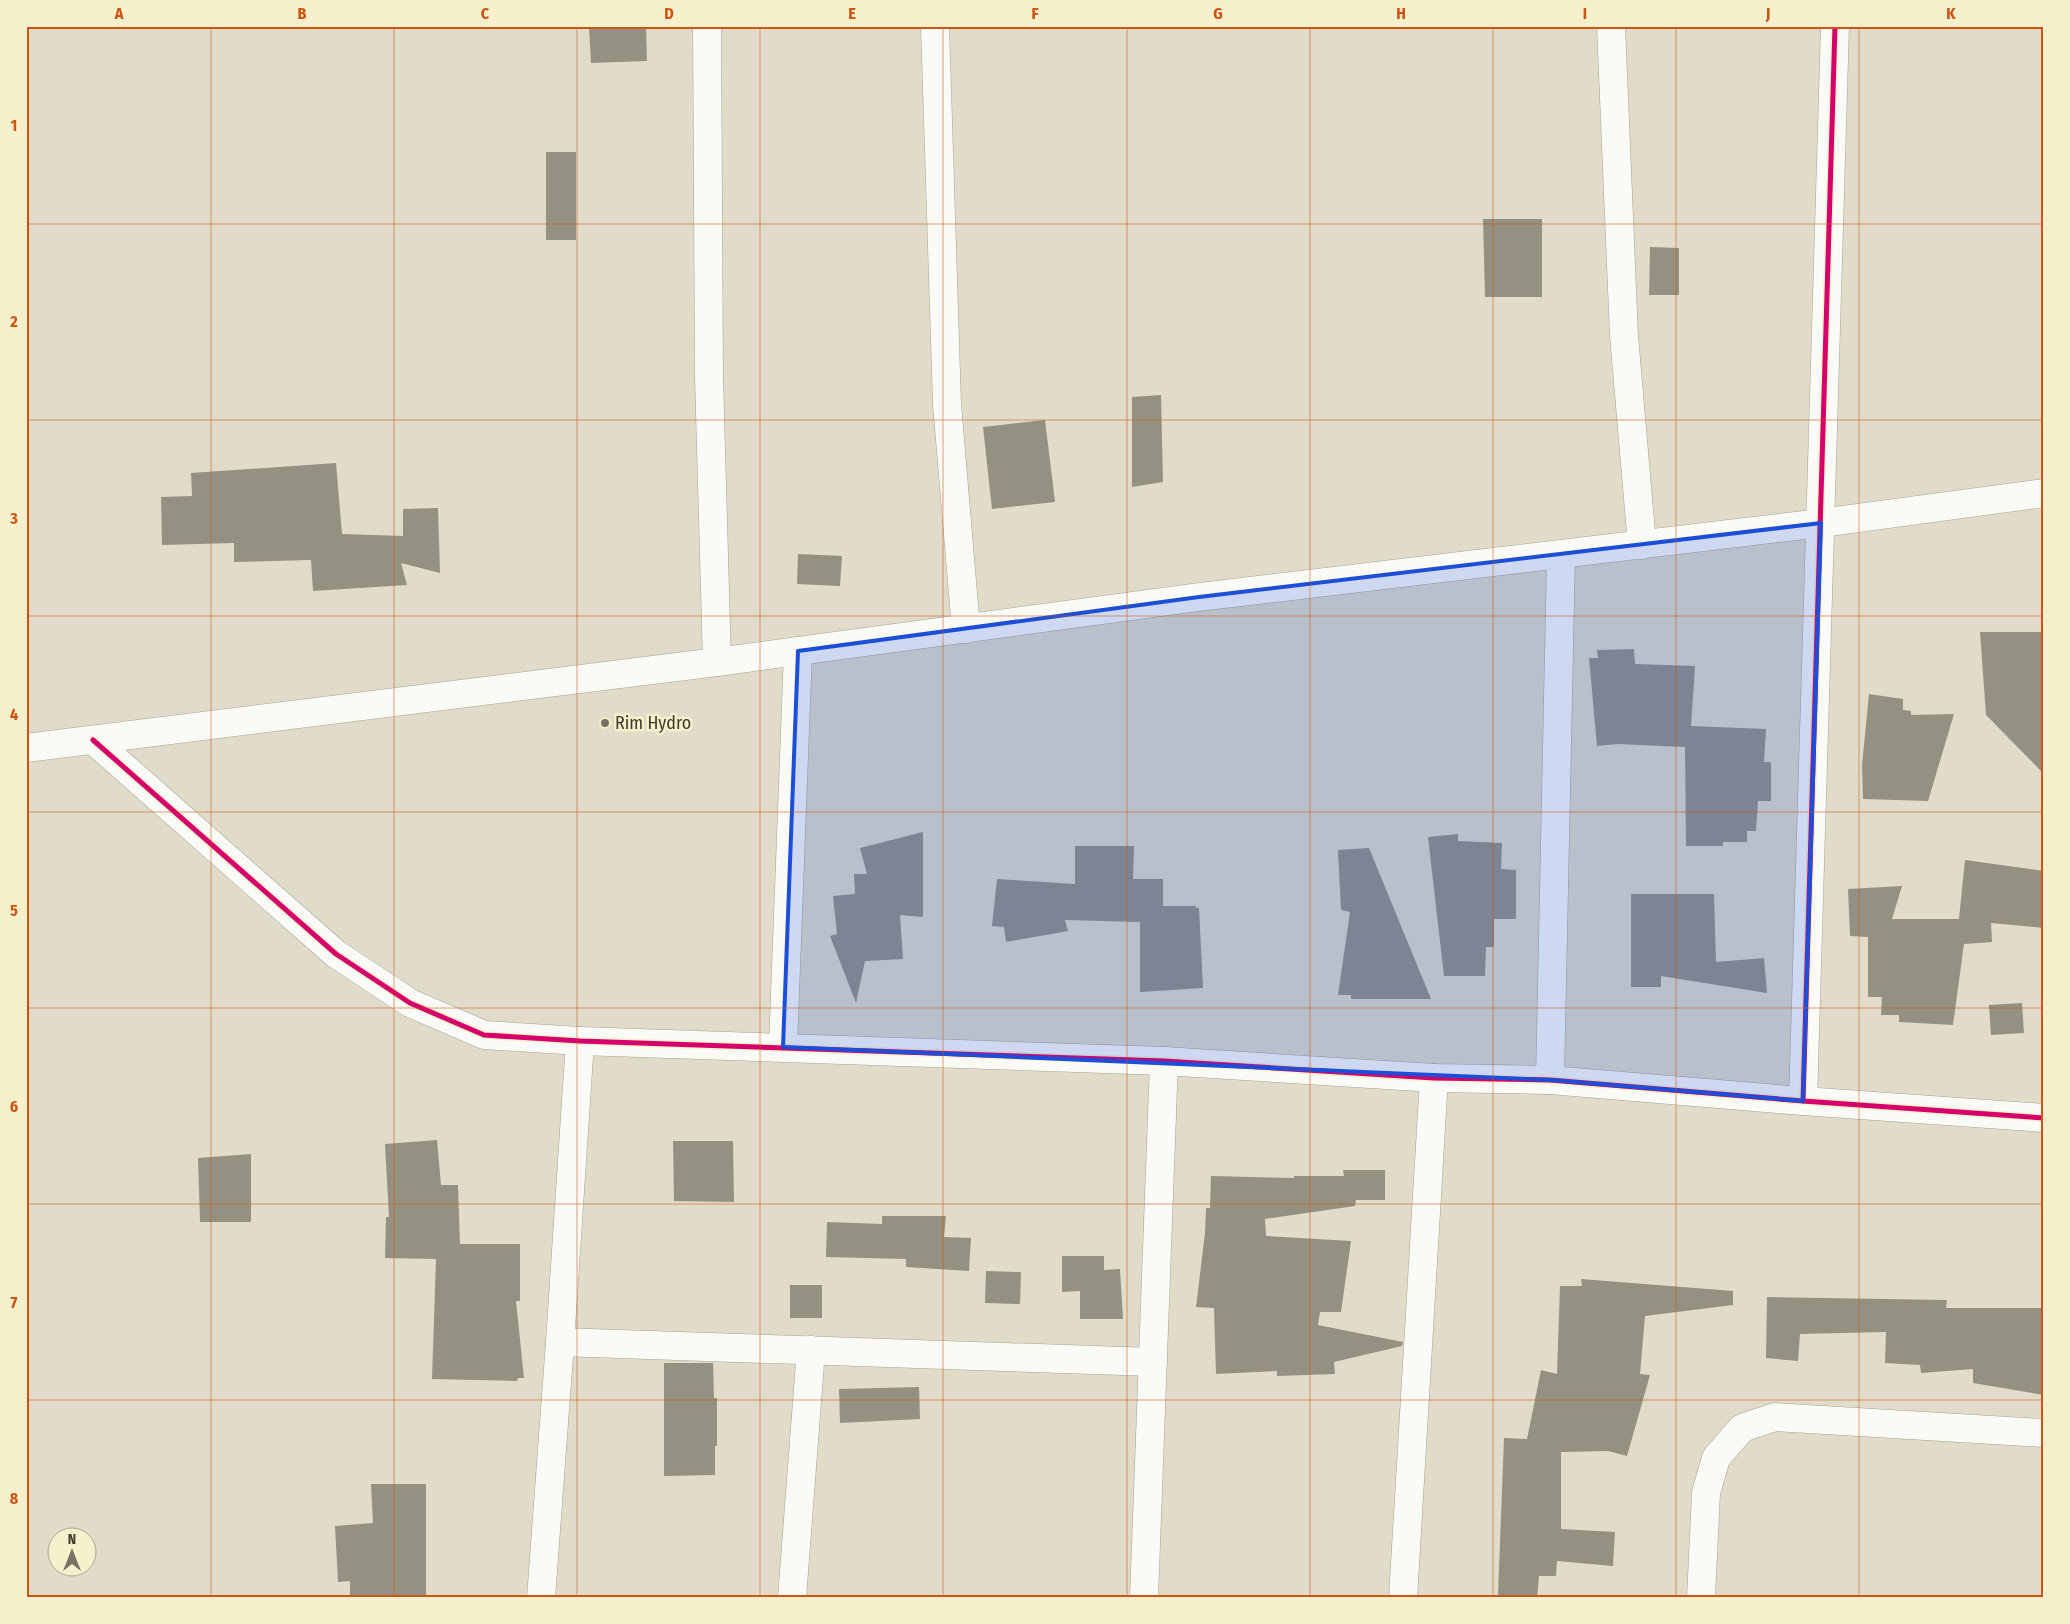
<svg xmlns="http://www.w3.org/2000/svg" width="2070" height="1624" font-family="'Fira Sans Condensed',sans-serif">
<rect width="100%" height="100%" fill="#e0dcc9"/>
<g fill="#959182">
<polygon points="646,26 647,61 591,63 589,28"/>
<rect x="546" y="152" width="30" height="88"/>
<polygon points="1483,219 1542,219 1542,297 1485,297"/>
<polygon points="1650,247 1679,248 1679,295 1649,295"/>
<polygon points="1161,395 1163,482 1132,487 1132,397"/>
<polygon points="1045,420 1055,502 992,509 983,427"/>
<polygon points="336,463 342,534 403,536 403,509 438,508 440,573 401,563 407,585 313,591 311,560 234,562 234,543 162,545 161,497 192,496 191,473"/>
<polygon points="798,554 842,556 840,586 797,584"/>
<polygon points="1980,632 2044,632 2044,774 1986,715"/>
<polygon points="1634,649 1635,664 1695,666 1691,726 1766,729 1764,762 1771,762 1771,801 1758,801 1756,831 1747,831 1747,842 1723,842 1723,846 1686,846 1685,747 1618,744 1597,746 1589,658 1598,658 1597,650"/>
<polygon points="1869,694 1903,699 1903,710 1911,711 1911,715 1954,714 1928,801 1863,799 1862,765"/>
<polygon points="923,832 923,917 900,915 903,959 865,961 856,1003 830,936 837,934 833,896 855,894 854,874 867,874 860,848"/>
<polygon points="1458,834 1458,841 1502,843 1501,869 1516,870 1516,919 1494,919 1494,947 1486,947 1485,976 1444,976 1428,837"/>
<polygon points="1075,846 1134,846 1133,879 1163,879 1163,906 1196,906 1196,908 1199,908 1203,988 1140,992 1140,922 1065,920 1068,931 1006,942 1004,927 992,926 997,879 1075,884"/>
<polygon points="1369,848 1431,999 1351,999 1351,995 1338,995 1350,912 1341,910 1338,850"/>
<polygon points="1965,860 2044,871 2044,928 1991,923 1992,942 1964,944 1953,1025 1899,1022 1899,1015 1881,1015 1882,997 1868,997 1868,937 1850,936 1848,889 1902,886 1892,919 1959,919"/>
<polygon points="1631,894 1714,894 1716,962 1764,958 1767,993 1661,976 1661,987 1631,987"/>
<polygon points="2022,1003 2024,1033 1991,1035 1989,1005"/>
<polygon points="437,1140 441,1185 458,1185 460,1244 520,1244 520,1301 516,1301 524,1378 518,1378 517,1381 432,1379 436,1259 385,1258 386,1217 389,1217 385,1144"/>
<polygon points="673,1141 733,1141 734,1202 674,1201"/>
<polygon points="251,1154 251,1222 200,1222 198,1158"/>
<polygon points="1343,1170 1385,1170 1385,1200 1356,1200 1355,1206 1265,1219 1266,1236 1351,1241 1341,1312 1320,1312 1318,1325 1403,1342 1402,1346 1334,1362 1335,1374 1277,1376 1277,1371 1216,1374 1214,1308 1196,1307 1205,1233 1206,1208 1210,1208 1211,1176 1294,1178 1294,1176 1344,1176"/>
<polygon points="882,1216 946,1216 944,1237 971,1238 969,1271 906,1267 906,1259 826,1257 827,1222 882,1224"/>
<polygon points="1062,1256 1104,1256 1104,1270 1120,1269 1123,1319 1080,1319 1080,1291 1062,1292"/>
<polygon points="986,1271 1021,1272 1020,1304 985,1303"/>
<polygon points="1581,1279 1733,1291 1733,1305 1645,1316 1640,1374 1650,1375 1627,1456 1608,1451 1561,1452 1561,1529 1615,1532 1613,1566 1557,1561 1556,1576 1539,1576 1537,1598 1498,1595 1504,1438 1527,1439 1541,1370 1557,1374 1560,1286 1582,1286"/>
<rect x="790" y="1285" width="32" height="33"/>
<polygon points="1767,1297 1947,1300 1946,1308 2044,1308 2044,1395 1973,1383 1973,1369 1921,1373 1920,1365 1885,1363 1886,1332 1800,1334 1798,1361 1766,1358"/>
<polygon points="664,1363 713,1363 714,1398 717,1398 717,1446 715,1446 715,1475 664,1476"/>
<polygon points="919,1387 920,1419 840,1423 839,1389"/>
<polygon points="371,1484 426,1484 426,1598 350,1598 350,1581 338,1582 335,1526 373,1523"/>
</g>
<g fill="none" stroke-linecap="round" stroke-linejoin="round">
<defs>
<g id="minor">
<polyline points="707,26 709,377 717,662"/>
<polyline points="935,26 947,404 966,629"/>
<polyline points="1611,26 1624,336 1642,545"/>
<polyline points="93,740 336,954 410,1003 484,1035 580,1041 1164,1061 1434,1078 1550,1080 1803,1101 2044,1118"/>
<polyline points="783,1047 798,651"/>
<polyline points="1550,1080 1561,555"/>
<polyline points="1803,1101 1835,26"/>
<polyline points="560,1342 1153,1362"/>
<polyline points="541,1598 560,1342 580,1041"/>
<polyline points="792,1598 811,1350"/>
<polyline points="1144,1598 1164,1061"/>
<polyline points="1403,1598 1434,1078"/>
<polyline points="1701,1598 1706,1493 1716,1458 1742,1428 1775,1417 2044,1433"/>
</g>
<polyline id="major" points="26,748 717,662 1199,597 1821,523 2044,493"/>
</defs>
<use href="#minor" stroke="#a5a293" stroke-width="29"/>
<use href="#major" stroke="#a5a293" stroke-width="29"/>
<use href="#minor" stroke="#fafaf7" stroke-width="28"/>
<use href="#major" stroke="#fafaf7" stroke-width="28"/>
<defs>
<g id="cycleway">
<polyline points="93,740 336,954 410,1003 484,1035 580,1041 1164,1061 1434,1078 1550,1080 1803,1101 2044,1118"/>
<polyline points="1803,1101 1835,26"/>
</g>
</defs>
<use href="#cycleway" stroke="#f7f0cc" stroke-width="8"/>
<use href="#cycleway" stroke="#d6006c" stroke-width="5"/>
</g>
<path fill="#1d4ed8" fill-opacity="0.2" stroke="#1d4ed8" stroke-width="4" stroke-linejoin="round" d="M1821,523L1803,1101L1550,1080L783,1047L798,651L1199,597Z"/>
<path fill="none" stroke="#ce5411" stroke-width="1" stroke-opacity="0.55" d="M211,26V1598M394,26V1598M577,26V1598M760,26V1598M943,26V1598M1127,26V1598M1310,26V1598M1493,26V1598M1676,26V1598M1859,26V1598M26,224H2044M26,420H2044M26,616H2044M26,812H2044M26,1008H2044M26,1204H2044M26,1400H2044"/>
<circle fill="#777364" stroke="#f7f0cc" stroke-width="2" cx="605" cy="723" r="5"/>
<g text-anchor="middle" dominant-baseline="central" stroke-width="5" stroke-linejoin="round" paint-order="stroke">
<g font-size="18" fill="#3e3a2d" stroke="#f7f0cc" text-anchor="start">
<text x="615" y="723">Rim Hydro</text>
</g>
</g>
<rect width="2070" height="1624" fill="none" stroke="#f7f0cc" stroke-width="55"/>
<g transform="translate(72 1552)"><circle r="24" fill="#f7f0cc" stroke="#ada78c"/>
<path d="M0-4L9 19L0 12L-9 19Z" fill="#777364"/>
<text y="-8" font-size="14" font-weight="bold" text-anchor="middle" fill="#3e3a2d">N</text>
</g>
<rect x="28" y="28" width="2014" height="1568" fill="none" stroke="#ce5411" stroke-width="2"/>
<g font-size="16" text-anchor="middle" font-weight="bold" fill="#ce5411">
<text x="119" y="19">A</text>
<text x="302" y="19">B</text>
<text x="485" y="19">C</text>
<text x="669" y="19">D</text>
<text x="852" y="19">E</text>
<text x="1035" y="19">F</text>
<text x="1218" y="19">G</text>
<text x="1401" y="19">H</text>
<text x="1585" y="19">I</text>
<text x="1768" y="19">J</text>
<text x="1951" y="19">K</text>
<text x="14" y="131">1</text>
<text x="14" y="327">2</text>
<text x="14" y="524">3</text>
<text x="14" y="720">4</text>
<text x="14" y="916">5</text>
<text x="14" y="1112">6</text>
<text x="14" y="1308">7</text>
<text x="14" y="1504">8</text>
</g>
</svg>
